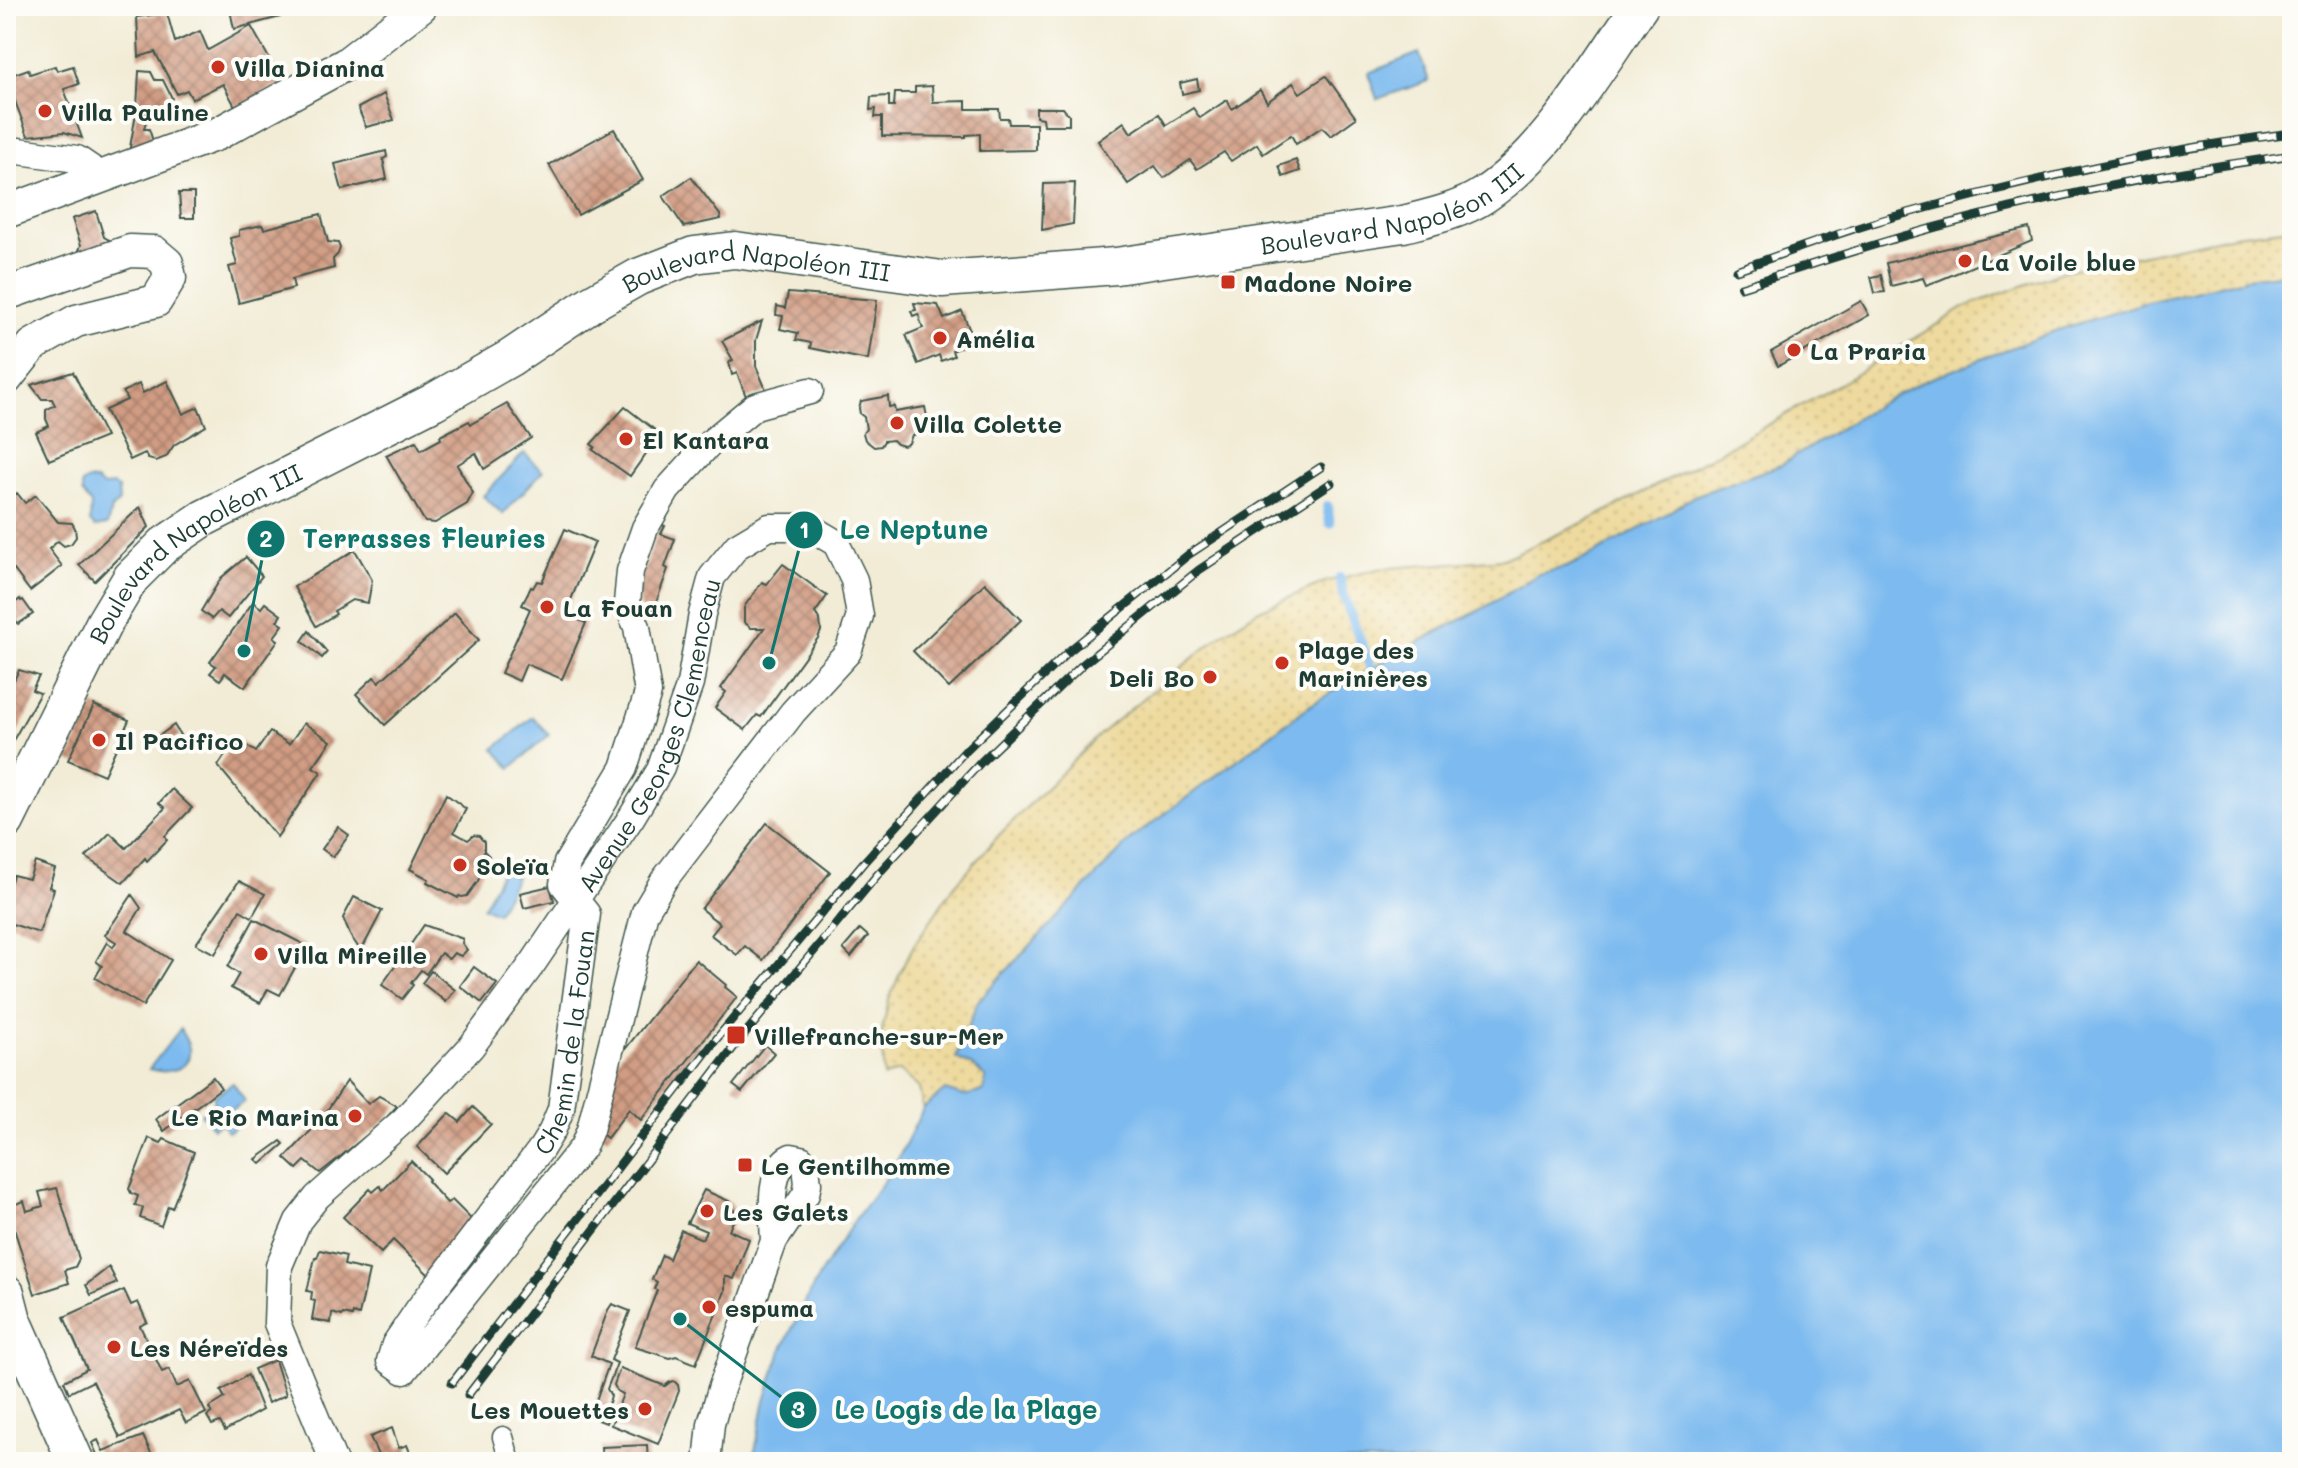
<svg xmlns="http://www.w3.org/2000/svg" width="2298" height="1468" font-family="Mali,sans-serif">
<defs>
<pattern id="sand-dots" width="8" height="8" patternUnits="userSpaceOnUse" patternTransform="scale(2)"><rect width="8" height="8" fill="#eeda9e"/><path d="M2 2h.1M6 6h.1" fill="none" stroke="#ccbc89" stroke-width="1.8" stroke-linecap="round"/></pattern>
<pattern id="building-cross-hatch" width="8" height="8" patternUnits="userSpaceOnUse" patternTransform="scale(2)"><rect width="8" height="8" fill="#d19c83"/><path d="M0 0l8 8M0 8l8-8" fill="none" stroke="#a9806c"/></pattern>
</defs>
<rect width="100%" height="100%" fill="#fdfcf7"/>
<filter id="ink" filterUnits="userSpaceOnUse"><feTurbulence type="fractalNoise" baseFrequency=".0125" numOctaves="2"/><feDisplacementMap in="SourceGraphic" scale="16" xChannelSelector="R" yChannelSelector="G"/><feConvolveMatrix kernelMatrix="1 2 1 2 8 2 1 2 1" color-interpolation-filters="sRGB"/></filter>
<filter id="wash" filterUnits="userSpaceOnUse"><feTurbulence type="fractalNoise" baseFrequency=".006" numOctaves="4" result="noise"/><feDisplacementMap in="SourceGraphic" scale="32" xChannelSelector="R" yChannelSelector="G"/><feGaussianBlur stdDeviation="1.8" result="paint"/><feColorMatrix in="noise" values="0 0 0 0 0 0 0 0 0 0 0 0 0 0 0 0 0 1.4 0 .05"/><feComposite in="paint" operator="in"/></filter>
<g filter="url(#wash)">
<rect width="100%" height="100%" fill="#f2ecd6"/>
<polygon fill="url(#sand-dots)" stroke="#868c69" stroke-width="2" points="2292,228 2292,272 2249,278 2144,303 2055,331 1922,382 1884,401 1781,465 1694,496 1666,514 1592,555 1567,567 1539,574 1484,608 1432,634 1358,677 1312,704 1130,840 978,1001 956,1058 971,1065 986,1077 984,1091 964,1096 945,1090 923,1109 919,1088 899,1071 884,1077 881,1035 889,999 904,964 914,945 954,886 1000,834 1100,734 1222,634 1257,611 1325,582 1378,569 1503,559 1596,517 1709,458 1845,381 1967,306 2064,271 2234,235"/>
<g fill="#7bbaef" stroke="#4d7c92" stroke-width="2">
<polygon points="1419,53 1429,81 1377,99 1368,73"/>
<polygon points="2292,272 2292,1462 753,1462 764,1404 781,1351 804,1304 820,1274 856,1218 893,1169 923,1109 945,1090 964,1096 984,1091 986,1077 971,1065 956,1058 978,1001 1130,840 1312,704 1389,658 1484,608 1539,574 1567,567 1592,555 1666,514 1694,496 1781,465 1884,401 1922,382 2055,331 2144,303 2249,278"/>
<polygon points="524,453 543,471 503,514 483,496"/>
<polygon points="88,480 96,481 103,486 113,485 118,488 119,502 112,508 107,525 95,527 90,522 91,504 82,493 82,484"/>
<polygon points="533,717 549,735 511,768 494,749"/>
<polygon points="502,871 516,877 497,913 483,907"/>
<path d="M180,1029C183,1035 188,1042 189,1048C192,1072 164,1074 149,1069Z"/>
<polygon points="233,1083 245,1101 229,1112 237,1126 228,1132 221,1123 213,1128 201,1114 214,1103 214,1096"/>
</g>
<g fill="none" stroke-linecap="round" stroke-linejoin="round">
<g stroke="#7bbaef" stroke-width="10">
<polyline points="1327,506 1330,523"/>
<polyline points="1340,578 1343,594 1371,669"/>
</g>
</g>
<g id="blocks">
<g fill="url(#building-cross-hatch)">
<polygon points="233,6 277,6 280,17 234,29 230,10"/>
<polygon points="167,13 175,42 200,31 208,50 251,26 283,83 236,108 223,84 192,99 187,90 177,94 155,52 139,57 137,17"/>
<polygon points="55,66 57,71 73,66 79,84 64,89 82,138 64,132 28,136 6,77 28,69 30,74"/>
<polygon points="139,71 151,72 155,80 163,80 172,98 165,111 149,109 144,129 149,129 154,144 129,153 137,108"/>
<polygon points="1326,76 1356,118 1331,136 1322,127 1296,144 1291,135 1263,154 1257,144 1231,161 1224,152 1197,169 1190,160 1164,178 1155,166 1128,184 1098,141 1124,122 1131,133 1159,114 1166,125 1193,108 1200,118 1227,100 1232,109 1260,90 1267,102 1293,83 1300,93"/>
<polygon points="1197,79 1199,90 1182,94 1180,83"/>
<polygon points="932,86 933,102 966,101 966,109 999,109 1000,118 1008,118 1009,124 1036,124 1036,150 980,151 980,134 966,135 966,137 882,136 882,117 875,117 876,109 870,110 871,97 889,96 889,106 894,106 895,93 915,93 915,87"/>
<polygon points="384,94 394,120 366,127 358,108"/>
<polygon points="1036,108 1063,108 1069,115 1069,125 1044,125 1043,118 1036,117"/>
<polygon points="614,129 643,180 578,215 549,165"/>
<polygon points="386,151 387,157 383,159 387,179 342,190 335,164"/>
<polygon points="1296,160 1300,171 1283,177 1279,166"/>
<polygon points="691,177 720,215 721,219 684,227 663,196"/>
<polygon points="1075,183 1073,224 1042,230 1044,184"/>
<polygon points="179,193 194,193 194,218 181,218"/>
<polygon points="96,211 104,237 113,242 78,253 81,245 72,219"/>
<polygon points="321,214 328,242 338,243 340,248 338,254 333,259 334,268 292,279 294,288 239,303 229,267 237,265 230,238 239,236 239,230 262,225 264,229"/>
<polygon points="2029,228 2032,241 1940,280 1926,285 1923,278 1891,286 1886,263"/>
<polygon points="1881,275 1885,292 1875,293 1871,277"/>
<polygon points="788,293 877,300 868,360 810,348 811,343 796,340 798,333 780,329 783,316 776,315 777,306 785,308"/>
<polygon points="1861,301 1869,315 1778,366 1771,352"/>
<polygon points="914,303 938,305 944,319 962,311 974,341 952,351 954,356 941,361 939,355 918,364 906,335 923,328 918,314 913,316 911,311 916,310"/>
<polygon points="762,321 756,340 756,366 767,392 747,399 737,373 732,375 729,362 733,360 722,341"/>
<polygon points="73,372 106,437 49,460 36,432 49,426 46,419 46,410 55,405 52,399 42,399 31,385"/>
<polygon points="167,381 183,414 198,407 206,426 174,445 166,457 156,461 148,459 145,453 130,460 105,410 127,400 123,392 139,384 143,393"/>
<polygon points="888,396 889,407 894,406 895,412 925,407 930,432 912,435 909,443 904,446 897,444 893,440 884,441 881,446 874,447 865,440 863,433 866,429 864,417 860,414 859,408 861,401"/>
<polygon points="507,404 531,438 484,469 476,453 457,465 473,493 467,504 435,523 425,522 386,455 416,441 421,450 441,439 440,436 469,421 471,424"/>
<polygon points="625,407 660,434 630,476 593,450 595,447 591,444"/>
<polygon points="17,493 25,503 36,495 58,522 72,523 75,528 76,537 71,544 64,546 58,541 49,549 62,566 30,591 8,562 6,564 6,501"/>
<polygon points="140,507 149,527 95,581 79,565"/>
<polygon points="660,524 665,526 661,534 675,539 665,567 668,569 652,614 640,608 637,590"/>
<polygon points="565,529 595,542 565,614 586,623 562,679 526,664 519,681 501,673 530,609 522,605 531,587 533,588 537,581 542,582"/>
<polygon points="355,550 372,580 368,603 352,600 334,611 336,614 316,626 294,587"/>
<polygon points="246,557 262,576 228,618 219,611 212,619 201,611 221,578"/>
<polygon points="783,564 827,596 815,613 820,620 821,631 818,638 761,717 757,715 745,730 715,708 726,692 721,688 764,628 751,628 744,622 744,607 762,582 767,584"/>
<polygon points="985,583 1021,620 949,688 913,651"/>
<polygon points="20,599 21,601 23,600 33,614 18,624 14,620 6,626 7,609"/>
<polygon points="253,602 261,608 265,603 281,615 277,621 283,625 274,637 278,640 245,687 225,673 220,680 210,673 216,666 210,662"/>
<polygon points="455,613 479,640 385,725 356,694 374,677 379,682"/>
<polygon points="309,631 327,652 322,658 302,641"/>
<polygon points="19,670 39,676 32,690 40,693 11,744 6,743 6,680 13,682"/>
<polygon points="94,705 129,720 104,775 68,760"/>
<polygon points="304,723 331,741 313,767 321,772 277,837 218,766 236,739 256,752 270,732 289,744"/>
<polygon points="174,725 180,735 165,746 159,736"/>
<polygon points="172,789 192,808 165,836 167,840 147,861 145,858 123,883 86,857 110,833 126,848 165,808 159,803"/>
<polygon points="446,794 466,809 454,832 468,840 474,835 479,836 484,842 484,851 489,856 478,881 467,896 462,897 459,896 458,898 427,882 429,879 410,869"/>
<polygon points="767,823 830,872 763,960 745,946 737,955 711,935 720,924 701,909"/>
<polygon points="338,827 349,835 333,857 322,849"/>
<polygon points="35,862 55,869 49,887 54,889 39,933 6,922 6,897 13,875 29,879"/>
<polygon points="239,881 265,894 252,917 240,910 215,954 196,944"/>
<polygon points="550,886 554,901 524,908 520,893"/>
<polygon points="132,895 141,908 127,931 171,960 143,1006 95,978 102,966 96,961 107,942 113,947 116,942 105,935"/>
<polygon points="354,897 382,911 361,951 350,935 343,918"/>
<polygon points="254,919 307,946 280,995 268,989 260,1003 231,988 239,974 228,967"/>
<polygon points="424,925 463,939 462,943 467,950 461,956 454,953 449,959 441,953 426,974 421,970 411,983 413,985 402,999 382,985 398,962 394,959 404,944 409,947"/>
<polygon points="860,929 868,936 851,957 843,949"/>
<polygon points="696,960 726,985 725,987 737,997 641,1120 629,1109 607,1138 599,1132 615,1062"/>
<polygon points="474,967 497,984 482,1003 460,986"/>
<polygon points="431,971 455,990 446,1002 422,983"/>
<polygon points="765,1045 774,1053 742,1092 733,1085"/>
<polygon points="213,1077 221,1088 164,1131 156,1119"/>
<polygon points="347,1081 368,1104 379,1096 397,1106 382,1123 320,1173 305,1161 297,1169 285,1158 319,1122"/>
<polygon points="473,1107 491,1124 444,1173 417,1147 449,1113 460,1122"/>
<polygon points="149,1138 161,1143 164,1139 194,1152 172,1208 168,1206 161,1226 140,1218 143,1208 135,1205 138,1196 131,1193 129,1189"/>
<polygon points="281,1141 284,1144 261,1164 256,1159"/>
<polygon points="411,1161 429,1179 427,1181 447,1203 452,1200 474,1222 431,1277 393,1240 381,1253 343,1217 370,1189 373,1192 380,1186 383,1190"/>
<polygon points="57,1188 79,1259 75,1267 65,1270 69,1283 35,1294 7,1207 24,1201 27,1211 43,1206 39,1192"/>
<polygon points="704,1190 731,1202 736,1215 729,1230 749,1239 734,1279 725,1276 725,1291 696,1364 676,1356 670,1358 635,1347 657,1290 654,1289 657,1282 652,1279 662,1255 669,1259 681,1230 702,1239 706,1231 687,1223"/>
<polygon points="320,1250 346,1256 344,1265 369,1271 359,1315 353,1313 352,1316 343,1314 342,1316 332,1313 331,1323 312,1320 315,1301 311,1300 312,1292 307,1291 315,1258 317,1258"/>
<polygon points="109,1267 117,1283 91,1295 86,1285"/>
<polygon points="124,1290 131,1305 138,1302 147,1322 140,1326 162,1372 169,1369 177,1387 190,1381 206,1413 186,1423 179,1410 120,1438 93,1381 69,1393 64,1381 87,1369 64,1317"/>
<polygon points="612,1304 630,1311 611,1360 617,1363 607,1389 611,1396 606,1411 609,1413 606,1423 590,1417 609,1364 591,1356 608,1310"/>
<polygon points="275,1360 286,1395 268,1403 254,1369"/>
<polygon points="620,1368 665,1386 670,1382 674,1381 678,1385 679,1391 658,1444 611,1425 623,1394 617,1391 614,1385"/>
<polygon points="248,1375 262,1410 225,1431 220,1422 212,1425 207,1416 212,1413 209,1408 225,1398 221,1391"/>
<polygon points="392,1428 399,1448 407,1445 414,1462 381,1462 370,1437"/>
<polygon points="143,1436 154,1459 147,1462 100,1462 92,1443 98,1440 103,1451"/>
<polygon points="647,1445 648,1462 602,1462 601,1447"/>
</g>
</g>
</g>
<g filter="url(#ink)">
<use href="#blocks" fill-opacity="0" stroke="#3f574c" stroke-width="2"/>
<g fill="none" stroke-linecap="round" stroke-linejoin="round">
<defs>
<polyline id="pedestrian" points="503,1437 510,1462"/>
<g id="minor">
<polyline points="6,153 19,151 77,159 102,176"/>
<path id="s1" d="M334,1462L277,1323L279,1266L298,1221L317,1197L404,1120L471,1047L533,963L631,818L660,770L690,684L702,614L712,577L737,546L769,527H809L836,543L854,580L860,616L848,652L793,712L664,880L645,912L590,1130L583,1147L404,1371L390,1361L395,1344L418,1310L541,1149L552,1131L561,1109L587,914L563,884L567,863L624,768L648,693L637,627L627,603L630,571L645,528L667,490L709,444L755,406L810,391"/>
<path d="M707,1462L711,1424L721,1389L774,1241L806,1194L808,1184L806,1166L801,1159L791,1157C767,1168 773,1218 774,1241"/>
</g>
<g id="tertiary">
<polyline points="6,212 217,134 346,64 421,6"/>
<polyline points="6,294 130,251 154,252 167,263 170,278 156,301 76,321 33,345 6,379"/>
</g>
<g id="secondary">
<path id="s2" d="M6,821L104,623L131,578L164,545L204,518L433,402L510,358L592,303L638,277L694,255L735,250L942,279L1040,272L1116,266L1403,224C1431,217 1460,211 1484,195C1549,152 1595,70 1640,6"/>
<polyline points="6,1293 13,1320 76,1462"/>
</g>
</defs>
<use href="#pedestrian" stroke="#3f574c" stroke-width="23"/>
<use href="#minor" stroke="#3f574c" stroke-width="29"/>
<use href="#tertiary" stroke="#3f574c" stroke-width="35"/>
<use href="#secondary" stroke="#3f574c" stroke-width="39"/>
<use href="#pedestrian" stroke="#fff" stroke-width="20"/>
<use href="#minor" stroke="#fff" stroke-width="26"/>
<use href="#tertiary" stroke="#fff" stroke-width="32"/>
<use href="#secondary" stroke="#fff" stroke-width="36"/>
<defs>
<g id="rail">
<path d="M1736,270C1792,251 1847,229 1904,214C2031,179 2161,149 2292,133"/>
<path d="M1741,287C1795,270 1849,252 1904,236C2031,200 2161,173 2292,155"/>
<polyline points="452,1383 718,1037 864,862 967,749 1069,651 1188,555 1321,467"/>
<polyline points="468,1395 734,1047 878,874 982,761 1082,665 1199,570 1331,483"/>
</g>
</defs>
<use href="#rail" stroke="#1f3d34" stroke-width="9"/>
<use href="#rail" stroke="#fdfcf7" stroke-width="6" stroke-dasharray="18" stroke-linecap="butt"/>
</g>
</g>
<g fill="#c8321e" stroke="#fdfcf7" stroke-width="3">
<circle cx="218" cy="67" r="8"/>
<circle cx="45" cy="111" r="8"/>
<circle cx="1965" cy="261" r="8"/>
<rect x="1220" y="274" width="16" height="16" rx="4"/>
<circle cx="940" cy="338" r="8"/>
<circle cx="1794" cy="350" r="8"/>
<circle cx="897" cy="423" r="8"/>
<circle cx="626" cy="439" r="8"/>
<circle cx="547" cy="607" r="8"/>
<circle cx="1282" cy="663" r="8"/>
<circle cx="1210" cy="677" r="8"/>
<circle cx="99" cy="740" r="8"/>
<circle cx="460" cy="865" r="8"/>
<circle cx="261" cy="954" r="8"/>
<rect x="726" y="1025" width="20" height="20" rx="4"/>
<circle cx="355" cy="1116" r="8"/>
<rect x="737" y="1157" width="16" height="16" rx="4"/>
<circle cx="707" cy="1211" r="8"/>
<circle cx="709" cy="1307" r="8"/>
<circle cx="114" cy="1347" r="8"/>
<circle cx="645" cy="1409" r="8"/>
</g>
<g text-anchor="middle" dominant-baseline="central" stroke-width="8" stroke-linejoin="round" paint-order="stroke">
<g font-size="24" font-weight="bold" fill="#1f3d34" stroke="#fdfcf7" text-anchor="start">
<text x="234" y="67">Villa Dianina</text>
<text x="61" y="111">Villa Pauline</text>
<text x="1981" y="261">La Voile blue</text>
<text x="1244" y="282">Madone Noire</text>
<text x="956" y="338">Amélia</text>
<text x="1810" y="350">La Praria</text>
<text x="913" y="423">Villa Colette</text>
<text x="642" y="439">El Kantara</text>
<text x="563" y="607">La Fouan</text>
<text x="1298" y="649">Plage des<tspan x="1298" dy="28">Marinières</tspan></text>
<text x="1194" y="677" text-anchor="end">Deli Bo</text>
<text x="115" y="740">Il Pacifico</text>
<text x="476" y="865">Soleïa</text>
<text x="277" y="954">Villa Mireille</text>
<text x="754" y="1035">Villefranche-sur-Mer</text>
<text x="339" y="1116" text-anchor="end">Le Rio Marina</text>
<text x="761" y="1165">Le Gentilhomme</text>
<text x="723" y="1211">Les Galets</text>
<text x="725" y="1307">espuma</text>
<text x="130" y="1347">Les Néreïdes</text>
<text x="629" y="1409" text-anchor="end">Les Mouettes</text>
</g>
<g font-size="24" fill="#1f3d34" stroke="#fdfcf7">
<text stroke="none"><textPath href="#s2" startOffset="1634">Boulevard Napoléon III</textPath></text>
<text stroke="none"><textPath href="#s2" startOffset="986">Boulevard Napoléon III</textPath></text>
<text stroke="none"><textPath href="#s2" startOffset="338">Boulevard Napoléon III</textPath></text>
<text stroke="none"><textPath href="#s1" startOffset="866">Avenue Georges Clemenceau</textPath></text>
<text stroke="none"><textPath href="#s1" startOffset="2552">Chemin de la Fouan</textPath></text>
</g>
</g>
<path fill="none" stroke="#0f766e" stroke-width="3" d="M769 663L804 530M244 651L266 539M680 1319L798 1410"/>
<g fill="#0f766e" stroke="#fdfcf7" stroke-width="3">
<circle cx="769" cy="663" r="8"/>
<circle cx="244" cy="651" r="8"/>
<circle cx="680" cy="1319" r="8"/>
<circle cx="804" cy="530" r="20"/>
<circle cx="266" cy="539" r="20"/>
<circle cx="798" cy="1410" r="20"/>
</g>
<g font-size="24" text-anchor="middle" font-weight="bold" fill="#fff">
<text x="804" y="538">1</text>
<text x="266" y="547">2</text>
<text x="798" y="1418">3</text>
</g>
<g font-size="26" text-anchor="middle" font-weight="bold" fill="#0f766e" stroke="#fdfcf7" stroke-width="8" stroke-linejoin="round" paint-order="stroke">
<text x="914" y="539">Le Neptune</text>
<text x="424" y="548">Terrasses Fleuries</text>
<text x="966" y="1419">Le Logis de la Plage</text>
</g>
<rect width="2298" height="1468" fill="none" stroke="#fdfcf7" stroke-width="32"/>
</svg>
